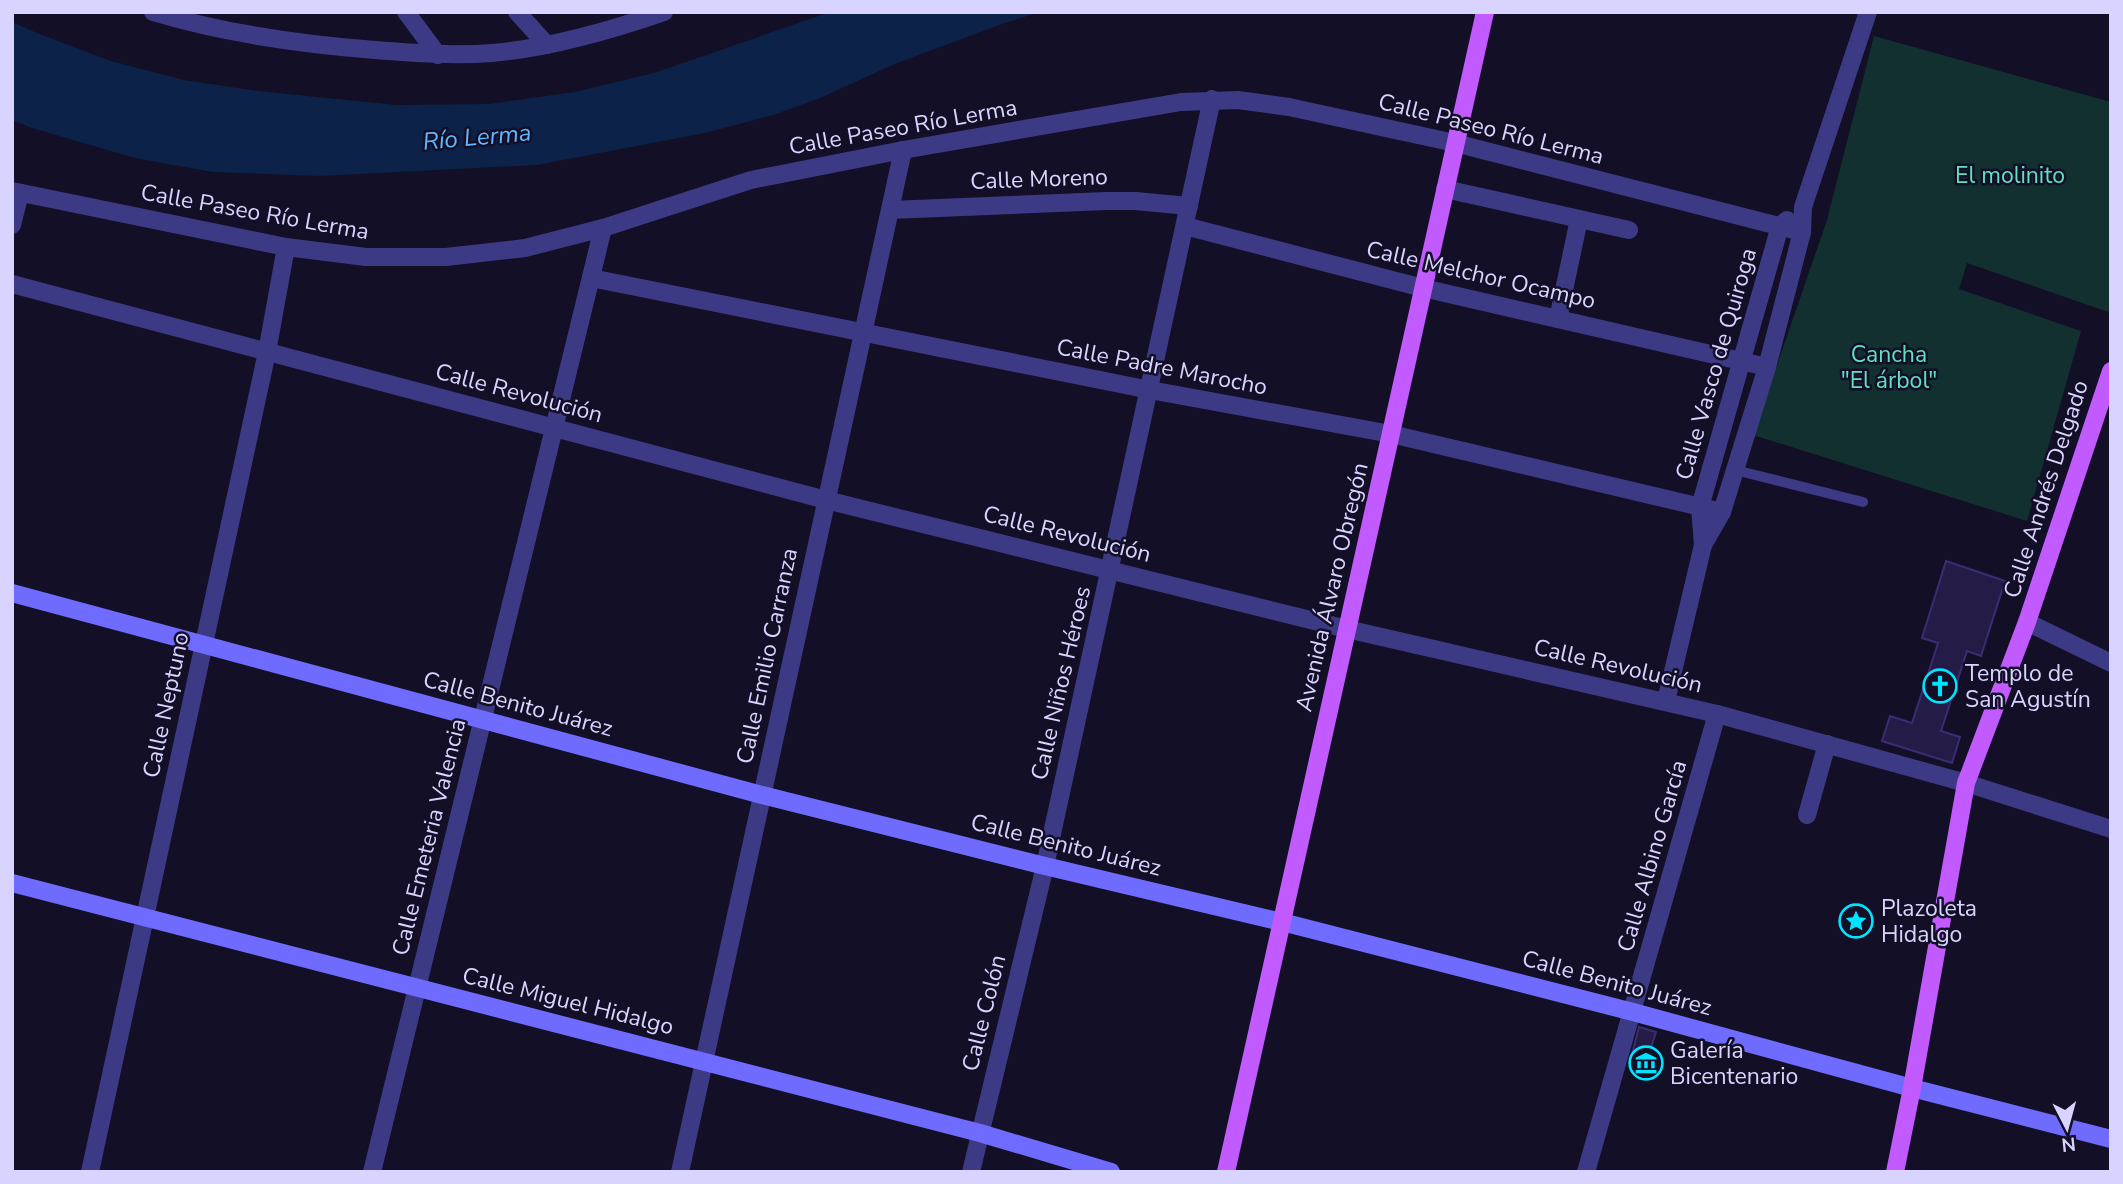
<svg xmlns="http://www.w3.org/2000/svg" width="2123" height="1184" font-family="'Nunito Sans',sans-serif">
<rect width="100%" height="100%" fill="#130f26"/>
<polygon fill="#12302f" points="1874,36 2111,102 2111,304 2108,312 1967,263 1959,289 2081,331 2027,521 1753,435 1827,220"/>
<polygon fill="#0c2248" points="830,12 1040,12 1005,23 897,63 818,99 773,115 705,133 537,165 319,176 213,172 135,158 32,128 12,120 12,22 37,33 111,61 184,80 258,91 396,105 489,104 574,92 654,73"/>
<g fill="#241b47" stroke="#3b2d73" stroke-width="2">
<polygon points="1946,561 2005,581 1981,656 1967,651 1941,731 1960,737 1952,763 1882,741 1890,716 1912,723 1938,643 1922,638"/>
<polygon points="1639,1027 1656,1032 1646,1063 1631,1058"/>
</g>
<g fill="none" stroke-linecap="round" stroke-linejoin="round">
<polyline stroke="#3d3a85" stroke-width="10" points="1735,470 1863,502"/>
<g stroke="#3d3a85" stroke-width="18">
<path d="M153,12C225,34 300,44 375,50C414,53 453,56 492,53C550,48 609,31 664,12"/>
<polyline points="406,12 438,55"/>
<polyline points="517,12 547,45"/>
<polyline points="1445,189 1629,230"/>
<polyline points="12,191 286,247 366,257 446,257 525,248 603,228 751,180 903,150 1181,102 1238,100 1289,107 1455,143 1802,232"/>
<polyline points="890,210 1106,201 1135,201 1189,206"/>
<polyline points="12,225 20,193"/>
<polyline points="1185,226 1423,288 1767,367"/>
<polyline points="591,278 1150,390 1391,434 1722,512"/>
<polyline points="12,284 826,500 1347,629 1717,714 1966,783 2111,829"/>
<polyline points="1558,319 1579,219"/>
<polyline points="1703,545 1700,507 1780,226 1787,220"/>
<polyline points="2027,622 2111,663"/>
<polyline points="1666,701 1703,545 1722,512 1767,367 1802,232 1803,207 1868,12"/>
<polyline points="1807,815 1827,744"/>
<polyline points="90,1172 267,352 286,247"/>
<polyline points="372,1172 603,228"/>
<polyline points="680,1172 903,150"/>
<polyline points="971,1172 1045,866 1212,99"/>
<polyline points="1586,1172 1717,714"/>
</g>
<g stroke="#6f6bff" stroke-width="18">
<polyline points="12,593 762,795 1045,866 1282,922 1633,1012 1912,1088 2111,1139"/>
<polyline points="12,883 980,1133 1111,1172"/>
</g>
<g stroke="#c25bff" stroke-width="18">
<polyline points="1226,1172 1485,12"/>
<polyline points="1895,1172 1912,1088 1966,783 2027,622 2111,371"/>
</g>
</g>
<defs>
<symbol id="church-ring" viewBox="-11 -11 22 22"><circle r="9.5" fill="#130f26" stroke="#00e5ff" stroke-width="1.5"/><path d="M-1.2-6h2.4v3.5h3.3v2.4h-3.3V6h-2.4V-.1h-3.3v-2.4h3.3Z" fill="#00e5ff"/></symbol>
<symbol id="sight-ring" viewBox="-11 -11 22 22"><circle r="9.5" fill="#130f26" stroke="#00e5ff" stroke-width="1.5"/><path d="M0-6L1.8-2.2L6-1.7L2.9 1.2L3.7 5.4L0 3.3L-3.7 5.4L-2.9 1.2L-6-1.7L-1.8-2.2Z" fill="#00e5ff"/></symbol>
<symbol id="museum-ring" viewBox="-11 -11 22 22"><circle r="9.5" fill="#130f26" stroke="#00e5ff" stroke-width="1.5"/><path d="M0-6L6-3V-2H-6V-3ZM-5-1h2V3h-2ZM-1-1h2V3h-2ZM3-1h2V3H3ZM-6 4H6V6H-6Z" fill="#00e5ff"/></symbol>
</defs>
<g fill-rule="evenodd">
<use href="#church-ring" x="1921" y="667" width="38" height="38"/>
<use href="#sight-ring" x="1837" y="902" width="38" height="38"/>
<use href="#museum-ring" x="1627" y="1044" width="38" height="38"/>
</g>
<g text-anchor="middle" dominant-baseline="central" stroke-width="5" stroke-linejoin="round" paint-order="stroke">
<g font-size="23" fill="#d9d4ff" stroke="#130f26">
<text transform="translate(903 127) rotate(-10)">Calle Paseo Río Lerma</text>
<text transform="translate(1491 129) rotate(14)">Calle Paseo Río Lerma</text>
<text transform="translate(1039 179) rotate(-2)">Calle Moreno</text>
<text transform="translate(255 212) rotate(10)">Calle Paseo Río Lerma</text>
<text transform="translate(1481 275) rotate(13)">Calle Melchor Ocampo</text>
<text transform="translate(1716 364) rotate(-74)">Calle Vasco de Quiroga</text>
<text transform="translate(1162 367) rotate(11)">Calle Padre Marocho</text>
<text transform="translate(519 393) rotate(15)">Calle Revolución</text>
<text transform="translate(2046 489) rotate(-72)">Calle Andrés Delgado</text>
<text transform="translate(1067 534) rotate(14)">Calle Revolución</text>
<text transform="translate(1332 587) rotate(-77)">Avenida Álvaro Obregón</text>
<text transform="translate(767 656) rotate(-78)">Calle Emilio Carranza</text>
<text transform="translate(1618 666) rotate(13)">Calle Revolución</text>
<text transform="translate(1061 683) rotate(-77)">Calle Niños Héroes</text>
<text transform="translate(518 704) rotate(15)">Calle Benito Juárez</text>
<text transform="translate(166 705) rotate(-78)">Calle Neptuno</text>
<text transform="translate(429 837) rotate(-76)">Calle Emeteria Valencia</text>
<text transform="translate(1066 845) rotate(14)">Calle Benito Juárez</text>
<text transform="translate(1652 856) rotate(-74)">Calle Albino García</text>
<text transform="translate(1617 983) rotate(15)">Calle Benito Juárez</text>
<text transform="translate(568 1001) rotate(14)">Calle Miguel Hidalgo</text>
<text transform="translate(984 1013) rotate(-76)">Calle Colón</text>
</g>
<g font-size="23" fill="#5fe0c0" stroke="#130f26">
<text x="2010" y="175">El molinito</text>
<text x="1889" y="354">Cancha<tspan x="1889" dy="26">"El árbol"</tspan></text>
</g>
<g font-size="23" fill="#d9d4ff" stroke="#130f26" text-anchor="start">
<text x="1965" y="673">Templo de<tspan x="1965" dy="26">San Agustín</tspan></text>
<text x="1881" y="908">Plazoleta<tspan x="1881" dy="26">Hidalgo</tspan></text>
<text x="1670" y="1050">Galería<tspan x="1670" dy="26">Bicentenario</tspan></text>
</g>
<g font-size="24" font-style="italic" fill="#62b6ff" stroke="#130f26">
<text transform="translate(477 137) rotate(-5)">Río Lerma</text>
</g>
</g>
<rect width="2123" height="1184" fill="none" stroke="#d9d4ff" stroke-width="28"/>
<g transform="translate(2067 1128) rotate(174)" stroke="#130f26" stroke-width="5" paint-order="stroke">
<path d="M0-5L12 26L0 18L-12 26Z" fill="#d9d4ff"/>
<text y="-10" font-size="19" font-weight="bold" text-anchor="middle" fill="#d9d4ff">N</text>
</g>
</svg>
